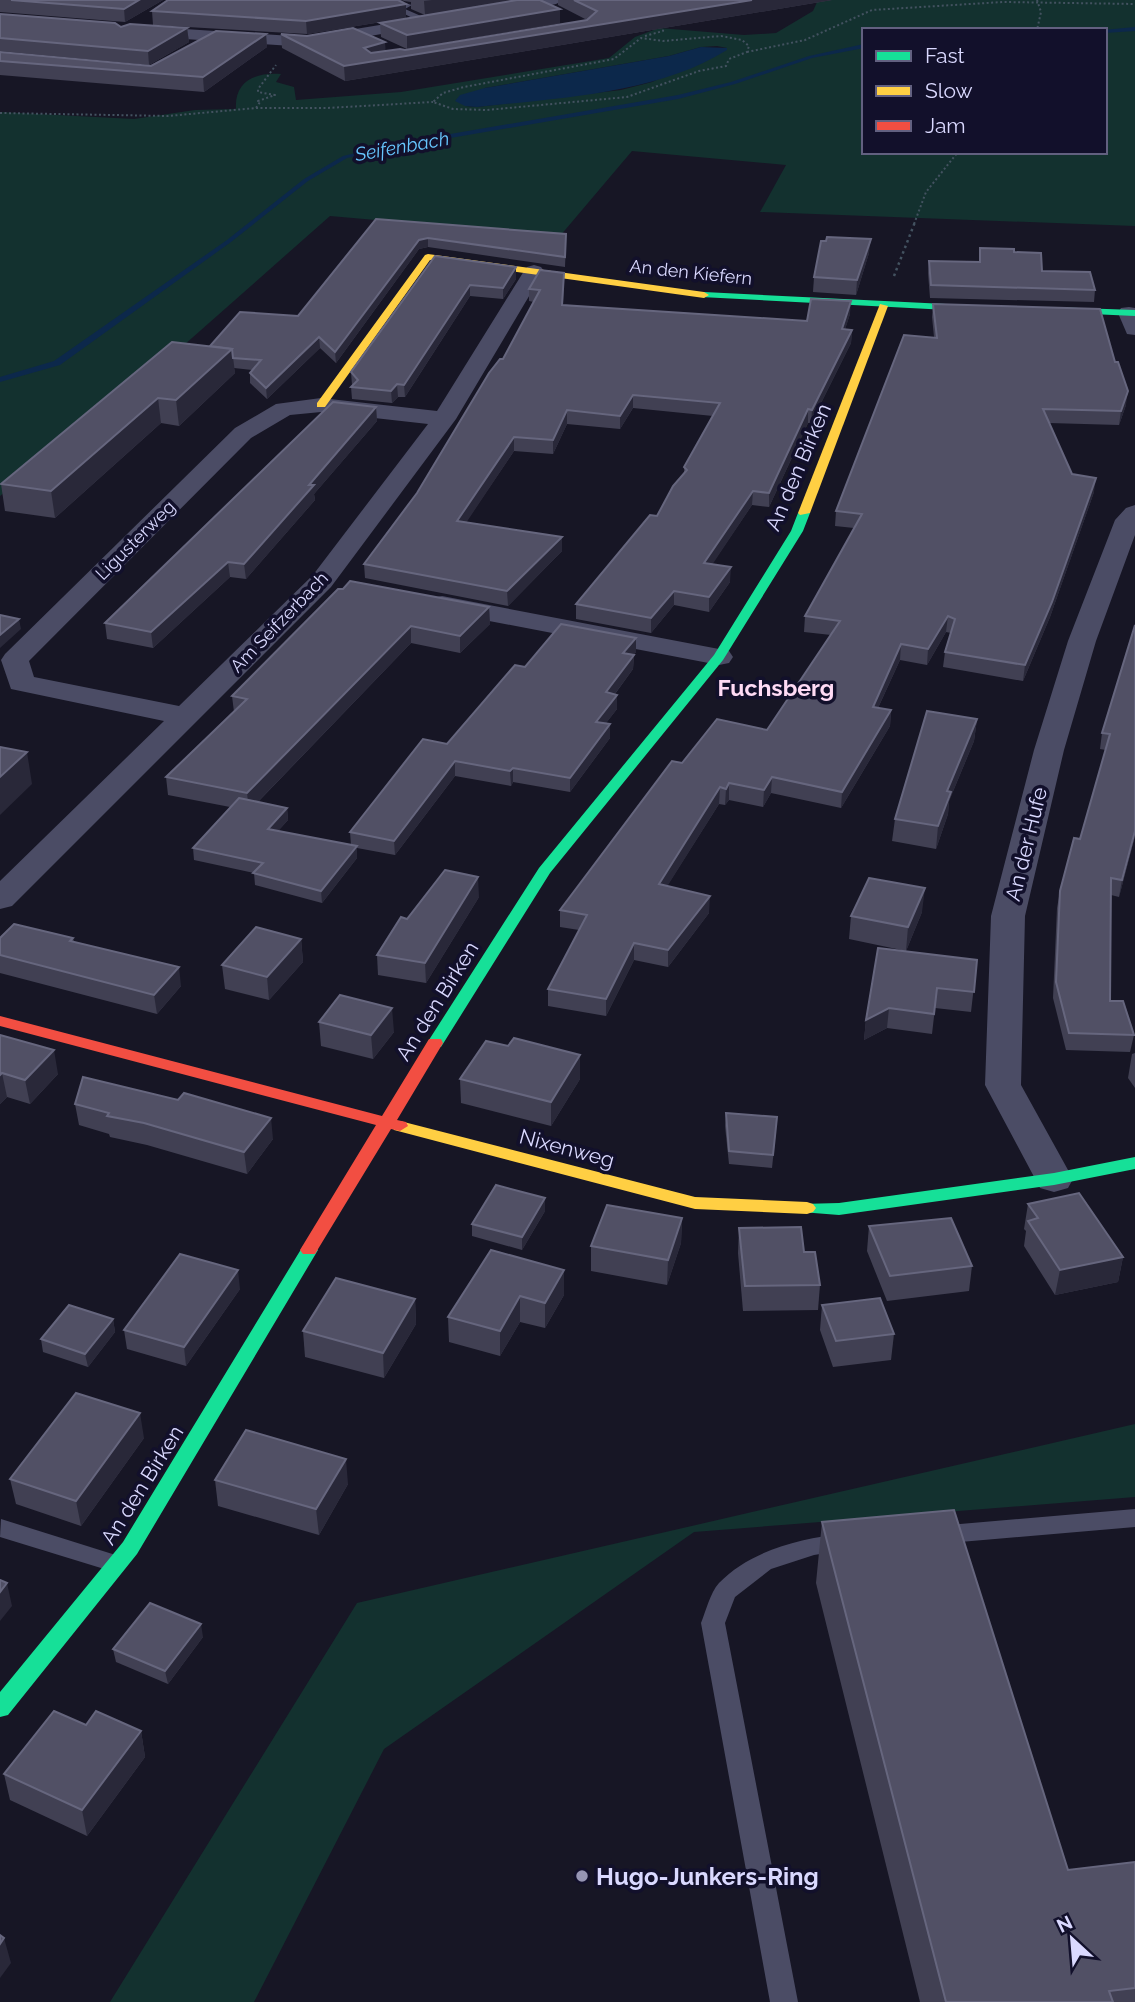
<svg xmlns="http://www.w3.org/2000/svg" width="1135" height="2002" font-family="Raleway,sans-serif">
<rect width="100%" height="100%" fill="#171625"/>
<g fill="#13312f" fill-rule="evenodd">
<path d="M818,0H1135V226L760,212L786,165L632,151L560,236L330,216L141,383L0,496V112L134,119L195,110L236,109C234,81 256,72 281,74L276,82L294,87L296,100L401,92L609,58L635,37L659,28L744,35L776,33L813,11ZM864,30H1105V152H864ZM717,46L727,48L652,82L621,90L477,107L465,106L485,88L669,56L701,47Z"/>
<polygon points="1135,1424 1135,1497 694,1532 384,1749 254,2002 110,2002 357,1603"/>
</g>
<path fill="#0c284b" d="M701,47L727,48V50C657,94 558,98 477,107L465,106L455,101L460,95L485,88L669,56Z"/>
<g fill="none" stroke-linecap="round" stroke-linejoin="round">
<g fill="#0c284b" fill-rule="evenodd">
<polygon points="1135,27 1135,31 1105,33 1105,30 1103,30"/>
<polygon points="864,44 864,48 812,58 735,84 678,99 392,148 347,158 308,181 231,242 60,365 0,382 0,377 54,361 227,240 304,179 343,156 392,144 678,95 731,82 809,56"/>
</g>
<g stroke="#435260" stroke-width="2" stroke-dasharray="2 2.5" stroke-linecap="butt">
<polyline points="1037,0 1041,12 1037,30"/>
<polyline points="645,36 663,31 664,23"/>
<polygon points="721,36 742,40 749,46 747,52 729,59 726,66 699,71 627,97 487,110 453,109 433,102 443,93 464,87 614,59 641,38 663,41"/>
<polyline points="747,52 805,40 872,10 1003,2 1135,4"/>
<polyline points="256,108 327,108 433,102"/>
<polyline points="0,113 168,116 256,108 260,102 258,101 275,95 258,92 258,89 276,65"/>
<polyline points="914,224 926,192 958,152"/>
</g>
<polyline stroke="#435260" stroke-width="2.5" stroke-dasharray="2.5 3.5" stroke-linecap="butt" points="894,276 915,222"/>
<g fill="#4b4c65" fill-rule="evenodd">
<polygon points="405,3 412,5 405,9 430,20 430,24 424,24 395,9"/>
<polygon points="1135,1509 1135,1527 937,1544 929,1541 926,1535 929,1529 937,1526"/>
<polygon points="1,1519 122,1557 126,1563 122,1569 114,1572 0,1537"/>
<path d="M843,1534L851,1537L854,1543L851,1549L814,1555L771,1569L735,1597L725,1623L798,2002H770L701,1623C706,1611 710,1593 719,1583C750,1551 800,1538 843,1534Z"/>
</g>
<g fill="#4b4c65" fill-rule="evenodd">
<polygon points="531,0 564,0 556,4 500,15 492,10 495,7"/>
<polygon points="428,17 433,19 436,22 433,25 307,47 140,36 132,31 140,26 307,37"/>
<path d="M534,265L541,267L544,271L456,419L331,587L12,906L0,909V881L164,721L11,689L1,660L5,654L235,428L276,404L321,398L437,411L524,271L527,267ZM321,412L428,424L313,575L179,706L34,677L29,661L251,438L290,415Z"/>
<polygon points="1129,307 1135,308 1135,335 1127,334 1118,313 1121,308"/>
<polygon points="1135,505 1135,535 1096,641 1064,750 1025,916 1021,1085 1073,1179 1068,1188 1054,1192 1040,1188 985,1085 991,916 1034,750 1068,641 1115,520 1126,508"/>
<polygon points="442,596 719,649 729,651 733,657 729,663 719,665 432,610 428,604 432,598"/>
</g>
<g fill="#16e098" fill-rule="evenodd">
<polygon points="704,292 986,306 991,309 986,312 701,297 701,293"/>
<polygon points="1050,307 1135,310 1135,316 1047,312 1047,308"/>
<polygon points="804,510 810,513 803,531 723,660 550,873 441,1047 429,1047 427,1043 539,868 714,655 791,531 798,513"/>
<polygon points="1135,1157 1135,1169 1054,1185 839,1215 801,1212 798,1208 801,1204 839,1203 1054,1173"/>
<polygon points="309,1244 315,1246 318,1250 137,1554 8,1715 0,1717 0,1692 123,1542 303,1246"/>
</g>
<g fill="#ffcf43" fill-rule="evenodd">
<polygon points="428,254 704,292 709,295 704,298 430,260 325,407 317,407 317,403 425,255"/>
<polygon points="880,304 888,306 810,513 800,515 798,513"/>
<polygon points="400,1121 695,1197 807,1202 813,1204 816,1208 813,1212 807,1214 695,1209 394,1130 392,1126"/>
</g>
<polygon fill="#f24e42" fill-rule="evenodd" points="0,1016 382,1116 429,1039 441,1039 443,1043 397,1120 406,1122 408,1126 400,1131 391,1129 315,1254 303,1254 300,1250 376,1125 0,1026"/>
</g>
<g fill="#414053">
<polygon points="0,0 163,0 125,22 0,12"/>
<polygon points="168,0 513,0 425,15 411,9 411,2 404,1 402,2 406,4 406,18 307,34 153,25 152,11"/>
<polygon points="558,0 832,0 345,81 282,48 281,34 386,51 405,50 587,20 558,5"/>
<polygon points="560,9 560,23 407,49 381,37 380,23"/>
<polygon points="0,14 121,27 187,28 189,42 149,65 0,51"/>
<polygon points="266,34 267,47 204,92 0,75 0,52 151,66"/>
<polygon points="376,219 566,243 565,267 428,247 419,249 336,363 320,348 267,399 250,383 250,373 252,370 234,368 235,373 179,426 161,423 55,518 5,511 1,484 210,346 298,316"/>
<polygon points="980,248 1014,252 1042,271 1095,290 1094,302 930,298 928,273 929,261 979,262"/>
<polygon points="869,253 856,295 813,292 814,277"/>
<polygon points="435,256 516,279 503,299 470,296 405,397 398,397 392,403 352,399 351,387 352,385 351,372"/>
<polygon points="564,273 563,305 807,321 850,314 845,329 852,330 851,343 811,423 808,423 769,507 752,505 712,564 730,582 709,612 674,605 651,633 576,619 576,604 657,516 684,474 684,467 713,416 633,408 620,429 567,424 553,454 514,451 466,522 562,537 562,551 508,606 365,578 364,564 417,493 503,359 534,302 529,301 529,289"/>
<polygon points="933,304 1126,405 1119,425 1049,423 1072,474 1094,492 1050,617 1023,681 943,667 945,652 951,633 946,632 927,665 900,660 878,708 891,710 890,726 841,808 771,793 763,807 729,800 725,805 719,804 667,886 709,913 668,967 634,960 606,1016 548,1006 548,989 579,930 560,927 560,910 682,763 767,730 831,635 804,632 805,616 854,528 835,526 836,511 934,337 932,317"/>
<polygon points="376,407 377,421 314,494 315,500 246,579 230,577 153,648 107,639 105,623"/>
<polygon points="338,589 489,607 490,624 460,653 411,643 258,802 287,808 288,820 278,831 351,845 350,832 447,744 525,667 636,638 636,652 633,655 634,655 633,669 615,694 617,695 617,709 606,723 610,724 610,738 570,792 513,782 511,786 455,776 395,855 357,848 357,858 322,903 255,885 254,873 194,860 193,848 230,807 168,795 166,777 234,712 232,696"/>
<polygon points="1135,625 1135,836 1119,897 1111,895 1110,1001 1134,1035 1130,1052 1066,1050 1053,998 1057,908 1060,891 1080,839 1106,750 1100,749 1102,733"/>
<polygon points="977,719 974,741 949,801 948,814 936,849 892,841 895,819"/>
<polygon points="479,897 426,983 378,975 377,955 407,919"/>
<polygon points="922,912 906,951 849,939 851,916"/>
<polygon points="0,938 73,938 74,942 181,986 157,1014 0,973"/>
<polygon points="301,939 303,962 269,1000 225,989 222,965"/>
<polygon points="977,960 971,1012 935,1008 932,1034 887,1028 864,1040 866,1020"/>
<polygon points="319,1022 394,1032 373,1059 321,1046"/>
<polygon points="0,1035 58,1074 30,1104 7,1097 0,1104"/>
<polygon points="508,1046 580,1055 580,1079 551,1126 461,1103 460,1079"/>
<polygon points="1135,1053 1135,1088 1128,1078 1132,1054"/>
<polygon points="75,1104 273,1139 247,1174 147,1145 110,1137 109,1134 79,1125"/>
<polygon points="726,1113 776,1130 772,1168 729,1164 725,1126"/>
<polygon points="1028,1204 1123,1257 1118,1282 1055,1295 1024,1246 1026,1231 1024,1229"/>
<polygon points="545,1211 522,1250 472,1236 472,1224"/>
<polygon points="682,1218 681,1243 667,1285 591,1271 591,1246"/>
<polygon points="869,1226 972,1266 969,1291 887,1301 867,1251"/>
<polygon points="739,1228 804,1252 820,1285 818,1310 743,1311 738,1253"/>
<polygon points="491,1250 564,1295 545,1328 520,1322 500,1356 449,1342 448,1317"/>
<polygon points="240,1289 186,1366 127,1349 124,1330"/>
<polygon points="415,1299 416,1324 384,1378 305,1357 303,1331"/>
<polygon points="822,1305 894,1334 891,1360 833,1367 820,1330"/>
<polygon points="113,1319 115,1332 88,1367 43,1352 41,1339"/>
<polygon points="144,1438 81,1526 16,1504 10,1479"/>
<polygon points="215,1480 348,1484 319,1535 218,1506"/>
<polygon points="822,1522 1068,1870 1135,1862 1135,2002 920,2002 816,1583"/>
<polygon points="203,1637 168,1684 116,1662 113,1649"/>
<polygon points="86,1725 141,1731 145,1757 87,1836 10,1800 4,1774"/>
</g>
<g fill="#292839">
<polygon points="139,0 163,0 125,22 124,9"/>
<polygon points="392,0 404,0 398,6 406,4 406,18 307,34 306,21"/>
<polygon points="432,0 513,0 425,15 424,1"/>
<polygon points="752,0 832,0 345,81 344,66"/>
<polygon points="560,9 560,23 407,49 407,35"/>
<polygon points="187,28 189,42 149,65 148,51"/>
<polygon points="266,34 267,47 204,92 203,77"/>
<polygon points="385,42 386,56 365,62 364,48"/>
<polygon points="428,238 428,247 419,249 336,363 335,352 419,240"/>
<polygon points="871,239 869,253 856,295 857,280"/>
<polygon points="516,267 516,279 503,299 503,288"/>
<polygon points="470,285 470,296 405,397 404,385"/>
<polygon points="851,301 850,314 841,342 842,329"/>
<polygon points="852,330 851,343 811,423 812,410"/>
<polygon points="319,337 320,348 267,399 266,388"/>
<polygon points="232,349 235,373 179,426 176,400"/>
<polygon points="397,384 398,397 392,403 391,391"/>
<polygon points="1128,391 1126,405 1119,425 1121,411"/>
<polygon points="633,395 633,408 620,429 620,416"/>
<polygon points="158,398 161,423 55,518 51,491"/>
<polygon points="376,407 377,421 314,494 315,500 246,579 244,564 309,485"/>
<polygon points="808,409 808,423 769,507 769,493"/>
<polygon points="567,410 567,424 553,454 553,440"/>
<polygon points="514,437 514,451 458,535 457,521"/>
<polygon points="1096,478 1094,492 1050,617 1023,681 1025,665"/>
<polygon points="753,491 752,505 704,577 704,563"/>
<polygon points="562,537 562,551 508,606 507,591"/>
<polygon points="228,562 230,577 153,648 151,632"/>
<polygon points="731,567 730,582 709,612 709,597"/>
<polygon points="674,591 674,605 651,633 651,618"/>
<polygon points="489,607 490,624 460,653 460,636"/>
<polygon points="948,616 946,632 927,665 928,649"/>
<polygon points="19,619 21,629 0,648 0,635"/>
<polygon points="411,626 411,643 249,811 247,793"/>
<polygon points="636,638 636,652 623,667 623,653"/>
<polygon points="901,644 900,660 871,723 873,707"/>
<polygon points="634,655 633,669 606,706 606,692"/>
<polygon points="617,695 617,709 596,736 596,722"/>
<polygon points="891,710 890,726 841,808 842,792"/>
<polygon points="977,719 974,741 949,801 948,814 936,849 938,826 947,791"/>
<polygon points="610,724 610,738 570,792 570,778"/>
<polygon points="27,752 32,784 0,815 0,777"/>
<polygon points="455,761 455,776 395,855 394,841"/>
<polygon points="513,768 513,782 511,786 510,771"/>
<polygon points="772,777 771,793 763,807 764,790"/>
<polygon points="729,783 729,800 725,805 726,789"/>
<polygon points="720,787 719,804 658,901 659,884"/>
<polygon points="287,808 288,820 269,841 268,829"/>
<polygon points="1135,831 1135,836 1119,897 1122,880"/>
<polygon points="357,846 357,858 322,903 321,891"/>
<polygon points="478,877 479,897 426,983 425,963"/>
<polygon points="925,888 922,912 906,951 908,927"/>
<polygon points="710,896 709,913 668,967 668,950"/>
<polygon points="301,939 303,962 269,1000 267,977"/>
<polygon points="634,943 634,960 606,1016 606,999"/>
<polygon points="179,967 181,986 157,1014 154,995"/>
<polygon points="392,1008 394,1032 373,1059 371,1035"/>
<polygon points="889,1008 887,1028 864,1040 866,1020"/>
<polygon points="54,1050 58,1074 30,1104 25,1080"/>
<polygon points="580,1055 580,1079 551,1126 551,1102"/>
<polygon points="2,1073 7,1097 0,1104 0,1075"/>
<polygon points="271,1118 273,1139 247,1174 244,1152"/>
<polygon points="545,1198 545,1211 522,1250 522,1237"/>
<polygon points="682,1218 681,1243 667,1285 668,1260"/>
<polygon points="1123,1257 1118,1282 1055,1295 1060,1270"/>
<polygon points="238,1270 240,1289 186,1366 184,1347"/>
<polygon points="564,1270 564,1295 545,1328 545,1303"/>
<polygon points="520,1296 520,1322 500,1356 500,1331"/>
<polygon points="415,1299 416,1324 384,1378 383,1353"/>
<polygon points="113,1319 115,1332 88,1367 85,1354"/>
<polygon points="140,1413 144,1438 81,1526 76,1501"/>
<polygon points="346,1459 348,1484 319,1535 316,1509"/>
<polygon points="7,1583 12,1606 0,1621 0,1592"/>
<polygon points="201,1624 203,1637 168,1684 165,1671"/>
<polygon points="141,1731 145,1757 87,1836 82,1810"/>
<polygon points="4,1938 11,1963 0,1978 0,1944"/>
</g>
<g fill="#515065" stroke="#66667e" stroke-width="2">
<polygon points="11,0 139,0 124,9"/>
<polygon points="168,0 398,0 406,4 306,21 152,11"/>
<polygon points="517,0 540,0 560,9 407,35 380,23"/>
<polygon points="574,0 752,0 344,66 281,34 307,36 353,28 385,42 364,48 371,53 400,49 405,50 587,20 597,11"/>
<polygon points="0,14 115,23 121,27 130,24 187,28 148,51 0,38"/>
<polygon points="216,31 266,34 203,77 0,61 0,52 151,66"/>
<polygon points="376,219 566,234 565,257 428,238 419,240 335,352 319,337 266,388 250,373 261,360 233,358 232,349 210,346 240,312 298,316"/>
<polygon points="827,237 871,239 857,280 814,277 821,241 826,241"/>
<polygon points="980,248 1014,249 1014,252 1041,253 1042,271 1090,272 1095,290 931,285 929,261 980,262"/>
<polygon points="435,256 516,267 503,288 470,285 404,385 397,384 391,391 351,387 358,380 351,372"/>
<polygon points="540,270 564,273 562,305 807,321 811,299 851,301 842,329 852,330 812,410 808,409 769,493 753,491 704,563 731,567 709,597 674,591 651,618 576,604 650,515 657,516 673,486 687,470 684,467 720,403 633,395 620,416 567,410 553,440 514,437 457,521 562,537 507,591 364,564 417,493 489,373 500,359 503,359 540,290 529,289"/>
<polygon points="933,304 1100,309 1115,362 1118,362 1128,391 1121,411 1043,409 1072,474 1096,478 1052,602 1025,665 945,652 955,619 948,616 928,649 901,644 873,707 891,710 842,792 772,777 764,790 729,783 726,789 720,787 659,884 710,896 668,950 634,943 606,999 548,989 587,915 560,910 672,761 682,763 717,719 767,730 840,621 805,616 862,514 836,511 904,335 937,338"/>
<polygon points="172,342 232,349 176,400 158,398 51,491 1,484"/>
<polygon points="333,402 376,407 309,485 314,485 244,564 228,562 151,632 105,623"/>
<polygon points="350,581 489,607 460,636 411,626 247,793 166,777 247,699 232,696 338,589 343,589"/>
<polygon points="0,615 19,619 0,635"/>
<polygon points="561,624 636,638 623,653 634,655 606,692 617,695 596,722 610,724 570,778 513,768 510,771 455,761 394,841 350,832 423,739 447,744 515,665 525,667"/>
<polygon points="1135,625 1135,831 1122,880 1111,878 1110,1001 1123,1001 1134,1035 1069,1033 1056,982 1060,891 1074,838 1080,839 1110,734 1102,733"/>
<polygon points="927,711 977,719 947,791 951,792 938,826 895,819"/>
<polygon points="0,747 27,752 0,777"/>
<polygon points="239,798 287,808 268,829 357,846 321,891 253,873 263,863 193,848"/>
<polygon points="445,870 478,877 425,963 377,955 401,917 407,919"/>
<polygon points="869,878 925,888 908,927 851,916"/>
<polygon points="14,924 73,938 70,941 179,967 154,995 0,955 0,938"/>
<polygon points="256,927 301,939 267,977 222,965"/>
<polygon points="878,948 977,960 974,992 937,988 934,1014 889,1008 866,1020"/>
<polygon points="340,995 392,1008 371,1035 319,1022"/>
<polygon points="0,1035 54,1050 25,1080 2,1073 0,1075"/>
<polygon points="514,1038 580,1055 551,1102 460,1079 486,1041 508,1046"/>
<polygon points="83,1077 178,1100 184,1093 271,1118 244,1152 144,1123 107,1116 109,1113 75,1104"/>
<polygon points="726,1113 777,1117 773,1155 729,1151"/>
<polygon points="496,1185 545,1198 522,1237 472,1224"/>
<polygon points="1079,1193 1123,1257 1060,1270 1028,1221 1038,1218 1028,1204"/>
<polygon points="607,1205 682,1218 668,1260 591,1246"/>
<polygon points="951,1218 972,1266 890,1276 869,1226"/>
<polygon points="801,1227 804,1252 815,1252 820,1285 745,1286 739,1228"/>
<polygon points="491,1250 564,1270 545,1303 520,1296 500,1331 448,1317"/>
<polygon points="180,1254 238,1270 184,1347 124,1330"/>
<polygon points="336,1278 415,1299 383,1353 303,1331"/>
<polygon points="880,1298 894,1334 836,1341 822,1305"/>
<polygon points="69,1305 113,1319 85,1354 41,1339"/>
<polygon points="76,1393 140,1413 76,1501 10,1479"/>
<polygon points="246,1430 346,1459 316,1509 215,1480"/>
<polygon points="954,1510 1068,1870 1135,1862 1135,1988 1109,1991 1113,2002 946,2002 822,1522"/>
<polygon points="0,1580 7,1583 0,1592"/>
<polygon points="150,1603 201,1624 165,1671 113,1649"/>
<polygon points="54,1711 86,1725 96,1711 141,1731 82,1810 4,1774"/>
<polygon points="0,1935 4,1938 0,1944"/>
</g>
<circle fill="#9695b3" stroke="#12102b" stroke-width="2.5" cx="582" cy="1876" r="7"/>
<g text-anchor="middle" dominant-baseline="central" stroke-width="7" stroke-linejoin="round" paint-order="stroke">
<g font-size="18" fill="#dad9ff" stroke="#12102b">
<text transform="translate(691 272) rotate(6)">An den Kiefern</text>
<text transform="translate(135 540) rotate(-45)">Ligusterweg</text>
<text transform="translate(279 622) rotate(-46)">Am Seifzerbach</text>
</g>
<g font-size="19" font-style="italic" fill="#67c7ff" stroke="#12102b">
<text transform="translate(402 146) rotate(-10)">Seifenbach</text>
</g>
<g font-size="21" fill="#dad9ff" stroke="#12102b">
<text transform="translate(798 467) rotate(-67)">An den Birken</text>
<text transform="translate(1026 844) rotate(-76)">An der Hufe</text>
<text transform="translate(437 1001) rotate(-58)">An den Birken</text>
<text transform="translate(567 1148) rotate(15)">Nixenweg</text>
<text transform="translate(142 1485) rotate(-58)">An den Birken</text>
</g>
<g font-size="23" font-weight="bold" fill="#ffdbf5" stroke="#12102b">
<text x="776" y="687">Fuchsberg</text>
</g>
<g font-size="24" font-weight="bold" fill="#dad9ff" stroke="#12102b" text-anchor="start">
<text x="596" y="1876">Hugo-Junkers-Ring</text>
</g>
</g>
<rect x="862" y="28" width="245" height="126" fill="#12102b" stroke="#626080" stroke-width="2"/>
<rect x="876" y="51" width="35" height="10" fill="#16e098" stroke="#626080" stroke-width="2"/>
<text x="925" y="63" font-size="21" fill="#dad9ff">Fast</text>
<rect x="876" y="86" width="35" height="10" fill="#ffcf43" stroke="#626080" stroke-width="2"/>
<text x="925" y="98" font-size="21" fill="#dad9ff">Slow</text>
<rect x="876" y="121" width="35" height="10" fill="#f24e42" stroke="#626080" stroke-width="2"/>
<text x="925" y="133" font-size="21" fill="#dad9ff">Jam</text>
<g transform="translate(1072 1939) rotate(334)" stroke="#12102b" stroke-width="5" paint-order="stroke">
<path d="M0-5L12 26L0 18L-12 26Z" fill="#dad9ff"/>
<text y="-10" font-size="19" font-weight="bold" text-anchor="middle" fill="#dad9ff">N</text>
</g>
</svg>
